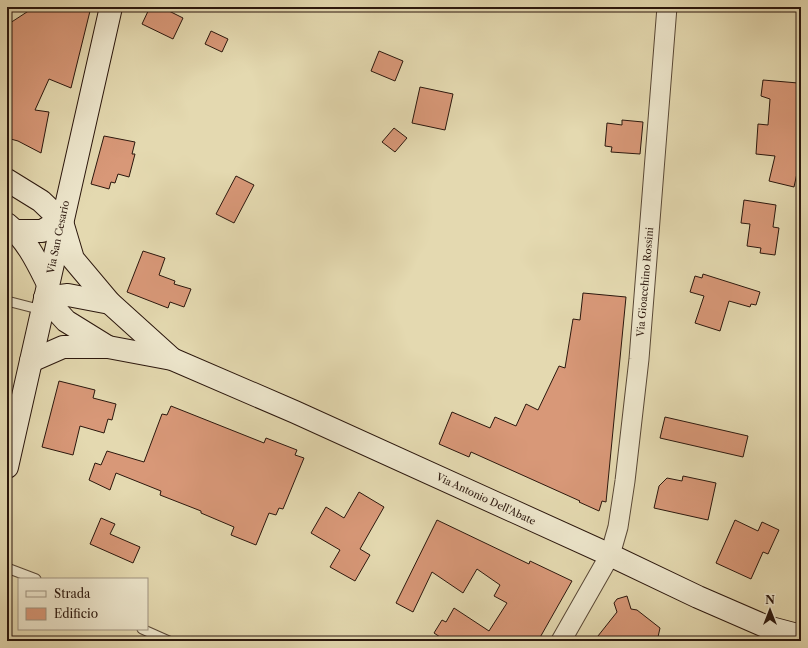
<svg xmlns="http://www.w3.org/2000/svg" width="808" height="648" font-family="'Libre Caslon Text',serif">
<rect width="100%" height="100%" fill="#e4d9b0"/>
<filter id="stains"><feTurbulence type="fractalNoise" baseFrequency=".005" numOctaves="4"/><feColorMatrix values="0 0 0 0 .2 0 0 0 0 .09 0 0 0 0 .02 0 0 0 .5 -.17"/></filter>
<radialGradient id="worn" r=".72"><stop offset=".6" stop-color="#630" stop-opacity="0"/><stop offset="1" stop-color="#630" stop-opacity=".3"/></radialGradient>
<g fill="#d89878" stroke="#2b170d">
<polygon points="43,7 91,7 71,88 49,79 35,110 49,112 41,153 18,141 7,138 7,25 33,8"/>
<polygon points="150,7 161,7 183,18 173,39 142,24"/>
<polygon points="211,31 228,39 222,52 205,44"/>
<polygon points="379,51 403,61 395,81 371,71"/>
<polygon points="763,80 798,83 797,96 801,97 801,155 794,187 769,181 775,156 756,154 758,124 768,125 770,99 761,96"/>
<polygon points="420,87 453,94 445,130 412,123"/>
<polygon points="622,120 643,122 640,154 611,152 612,147 605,146 607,123 622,125"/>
<polygon points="394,128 407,138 395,152 382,142"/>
<polygon points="104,136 135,142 132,154 135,154 129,177 118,174 115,183 111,182 109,189 91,184"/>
<polygon points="236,176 254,185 234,223 216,214"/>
<polygon points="744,200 776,205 773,227 779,228 775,255 760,253 761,248 747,246 750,224 741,223"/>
<polygon points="143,251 165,258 159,275 175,281 174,284 191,289 184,307 170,302 168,308 127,292"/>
<polygon points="703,274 760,292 756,305 751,304 750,307 729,301 720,331 695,323 704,296 690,292 695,276 702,278"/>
<polygon points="583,293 626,297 606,502 602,501 599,511 579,502 580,501 471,452 469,457 439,444 452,412 490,428 495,417 516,426 526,404 538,410 559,366 565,368 573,319 580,320"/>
<polygon points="59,381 95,390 93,398 116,404 112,420 108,419 104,433 80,426 73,455 42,447"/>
<polygon points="171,406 264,443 266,438 297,450 295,455 304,458 283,509 279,508 276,515 269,513 256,545 231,535 234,527 201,513 201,511 160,495 161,491 116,473 110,490 89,480 95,463 101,465 107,451 144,462 162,414 167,415"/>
<polygon points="665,417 748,436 743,457 660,438"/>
<polygon points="683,476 716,483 708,520 654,508 659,486 667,478 682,481"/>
<polygon points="359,492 384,507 360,549 370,555 355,581 330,567 340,550 311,533 326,507 344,518"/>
<polygon points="101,518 115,524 110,534 140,547 133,563 90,544"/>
<polygon points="437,520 529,564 530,561 572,581 538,641 446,641 434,633 442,620 446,622 454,608 489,631 507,603 494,596 500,585 477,569 463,593 432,572 413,612 396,603"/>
<polygon points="735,520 758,531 762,522 779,530 768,554 763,552 751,579 716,563"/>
<polygon points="627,596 631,609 637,610 660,628 658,637 655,641 594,641 617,612 614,603 617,599"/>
</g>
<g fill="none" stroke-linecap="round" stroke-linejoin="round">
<defs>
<g id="lane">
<polyline points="7,301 42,310"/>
<polyline points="7,398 17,411"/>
<polyline points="7,568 36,579"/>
<polyline points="142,629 169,641"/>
</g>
<polyline id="street" points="561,641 610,555 618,527 625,481 639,359 667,7"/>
<g id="secondary">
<polyline points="7,180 41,201 61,220"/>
<polyline points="62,222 73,259 110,303 172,359"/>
<path d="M7,224C27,240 37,262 48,284"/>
<polyline points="15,231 42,231 61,220"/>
<polyline points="45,298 66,321 108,347"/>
<polyline points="45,298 68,295 110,303"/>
<polyline points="31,361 63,347 108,347 172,359 295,412 610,555 698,597 767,627 801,636"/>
<polyline points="7,467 111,7"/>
</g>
</defs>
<use href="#lane" stroke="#594836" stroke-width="11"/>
<use href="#street" stroke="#594836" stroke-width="21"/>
<use href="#secondary" stroke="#2b170d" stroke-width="24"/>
<use href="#lane" stroke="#ede6cc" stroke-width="9"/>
<use href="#street" stroke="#ede6cc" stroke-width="19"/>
<use href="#secondary" stroke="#ede6cc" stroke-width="22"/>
</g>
<g text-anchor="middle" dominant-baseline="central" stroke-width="3" stroke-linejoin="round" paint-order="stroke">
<g font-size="10" fill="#2b170d" stroke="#ede6cc">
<text transform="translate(58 237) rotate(-78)">Via San Cesario</text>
<text transform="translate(645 282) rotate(-85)">Via Gioacchino Rossini</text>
<text transform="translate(486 499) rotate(25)">Via Antonio Dell'Abate</text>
</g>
</g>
<rect width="808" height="648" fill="none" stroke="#e4d9b0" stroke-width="24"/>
<rect x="8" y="8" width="792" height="632" fill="none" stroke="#2b170d" stroke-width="2"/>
<rect x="12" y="12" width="784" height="624" fill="none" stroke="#2b170d"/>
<rect x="18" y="578" width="130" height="52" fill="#ede6cc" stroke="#9f9380"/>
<rect x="26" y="591" width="20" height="6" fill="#ede6cc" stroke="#9f9380"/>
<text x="54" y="598" font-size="12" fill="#2b170d">Strada</text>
<rect x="26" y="608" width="20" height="12" fill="#d89878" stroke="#9f9380"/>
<text x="54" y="618" font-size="12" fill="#2b170d">Edificio</text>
<g transform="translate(770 610)" stroke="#ede6cc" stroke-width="3" paint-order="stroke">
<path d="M0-3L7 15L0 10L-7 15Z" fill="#2b170d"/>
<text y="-6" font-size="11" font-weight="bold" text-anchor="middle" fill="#2b170d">N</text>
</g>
<rect width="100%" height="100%" filter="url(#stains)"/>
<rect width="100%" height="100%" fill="url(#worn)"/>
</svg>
